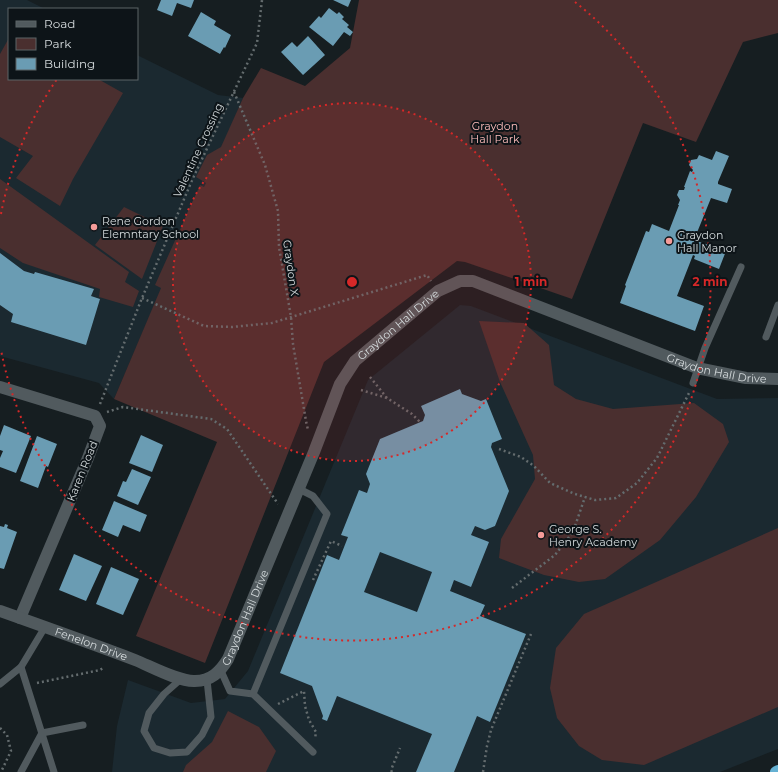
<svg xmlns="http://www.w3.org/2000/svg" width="778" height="772" font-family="Montserrat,sans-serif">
<rect width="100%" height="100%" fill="#161e21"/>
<g fill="#1b2930">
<polygon points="0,0 27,0 45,9 9,9 9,79 137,79 137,55 218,95 243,98 114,399 99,383 0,356"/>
<polygon points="460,305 471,306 717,399 778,398 778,749 720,772 112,772 117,726 128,680 191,703 225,699 248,671 368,380"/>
</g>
<g fill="#4a2f2f">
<polygon points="359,0 778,0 778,33 743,42 696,142 643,123 572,299 465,262 457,261 324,362 205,663 136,636 217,442 114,399 161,288 155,285 200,185 204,187 206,183 196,177 207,155 221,147 243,98 261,68 305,86 350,48"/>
<polygon points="9,38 9,79 98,79 123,93 73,179 60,206 16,178 33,156 0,137 0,54"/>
<polygon points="0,179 129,272 125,282 139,291 133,307 99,297 100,289 23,263 0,248"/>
<polygon points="124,207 163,226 142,279 95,245"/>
<polygon points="479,321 524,323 549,345 554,385 576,399 613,409 694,403 723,424 729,442 696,497 660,540 605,579 579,582 544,575 499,558 501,539 535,479 533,455 500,382"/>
<polygon points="778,528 778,707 644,765 602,760 579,746 557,718 550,688 556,648 584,614"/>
<polygon points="228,711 259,727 276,751 266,772 183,772 186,765 212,742"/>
</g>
<g fill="#6a9cb3" fill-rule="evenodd">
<polygon points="161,0 194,0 191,8 177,3 172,16 157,10"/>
<polygon points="333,0 351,0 348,7"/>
<polygon points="329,8 337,14 339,12 344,17 342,19 349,25 347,27 353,32 350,36 344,32 333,46 309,27 319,16 321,18"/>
<polygon points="201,12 216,21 214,25 231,35 225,48 224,47 220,54 188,36"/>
<polygon points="308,36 325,55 303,75 281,52 292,42 297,47"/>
<polygon points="716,151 729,156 718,182 718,184 732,189 727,203 711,198 694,240 726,251 719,269 694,259 695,256 693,255 677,296 704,306 695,331 620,303 626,286 625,285 646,231 649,232 652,224 669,231 679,205 678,205 680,200 677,195 679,190 684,190 685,187 684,187 690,171 692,172 693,170 689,165 691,160 697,159 699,155 712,160"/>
<polygon points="0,253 24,271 34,274 35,272 94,289 91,296 100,299 86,345 11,322 13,314 0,305"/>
<path d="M460,389L462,394L481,401L486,399L502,439L492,443L491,447L509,491L495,526L485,530L475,526L471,535L489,542L471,587L454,580L450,591L485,605L480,616L526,634L490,722L477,716L454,772H416L432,734L337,696L327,721L322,719L323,716L312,686L280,673L327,555L339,560L348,537L341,535L359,490L367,493L370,484L366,474L380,439L423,421L425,415L421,406ZM380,552L432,572L417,612L364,592Z"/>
<polygon points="4,425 31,436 16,473 0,467 0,458 3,451 0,450 0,436"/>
<polygon points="141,435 163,445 152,472 129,463"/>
<polygon points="37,436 57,444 48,467 46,466 38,488 20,481"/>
<polygon points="132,469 151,477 138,505 117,496 123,481 126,482"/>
<polygon points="114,501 147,515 140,532 123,525 118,537 102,530"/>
<polygon points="5,524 8,525 7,528 17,532 4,569 0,568 0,526 4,527"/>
<polygon points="74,554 102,566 86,601 59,590"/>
<polygon points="111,567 139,579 123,615 96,604"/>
</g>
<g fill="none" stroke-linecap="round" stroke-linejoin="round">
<g stroke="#646c6e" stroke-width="2.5" stroke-dasharray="2 3" stroke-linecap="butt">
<polyline points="234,92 265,165 278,211 279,247 291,317 293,344 306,421 308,430"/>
<polyline points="142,298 204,326 232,327 272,323 427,275 431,281"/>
<polyline points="370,377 387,398 412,414 420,422"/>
<polyline points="361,390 387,398"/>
<polyline points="100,404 142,298 193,178 257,43 262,0"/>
<polyline points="107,412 123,407 211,419 227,429 278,504"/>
<polyline points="499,449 521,457 534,466 550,483 575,494 595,500 616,498 637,483 657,458 689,393"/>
<polyline points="313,580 331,541 342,546"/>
<polyline points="512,588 555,555 573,532 585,497"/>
<polyline points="37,683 100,670 103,668"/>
<polyline points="278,704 304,691 305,706 309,720 316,732 315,739"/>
<polyline points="0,728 7,735 11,751 1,772"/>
<polyline points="392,772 391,770 400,748"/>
<polyline points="483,772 487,746 491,730 531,634"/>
</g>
<g stroke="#515a5e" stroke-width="7">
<polyline points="766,337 778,305"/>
<polyline points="693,383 705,348 741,267"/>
<polyline points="45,627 21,667 54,772"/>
<polyline points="221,671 230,691 253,694 313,752"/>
<polyline points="181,679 164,694 149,713 144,731 154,748 170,753 187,752 202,735 211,717 207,680"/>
<polyline points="0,684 21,667"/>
<polyline points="253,694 327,514 313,496 299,489"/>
<polyline points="21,772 42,733 83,725"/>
</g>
<g stroke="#515a5e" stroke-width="12">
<polyline points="0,387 95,416 100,426 88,458 20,618"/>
<path id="s1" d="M0,611C45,627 90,643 135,660C150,666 179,682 195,681C211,681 220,672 228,659L314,452L340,384L355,361L438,291L460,281H473L697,368L746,378L778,379"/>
</g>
<polyline stroke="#65b1d3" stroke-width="12" points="776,772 778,771"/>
</g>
<circle cx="352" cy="282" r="179" fill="#d62828" fill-opacity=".12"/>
<g fill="none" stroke="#d62828" stroke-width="2" stroke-dasharray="2 4">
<circle cx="352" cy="282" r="179"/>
<path d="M1 214A358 358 0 0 1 57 79M575 2A358 358 0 1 1 1 350"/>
</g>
<g fill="#f59b99" stroke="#0d1418" stroke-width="1.5">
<circle cx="94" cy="227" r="4"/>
<circle cx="669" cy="241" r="4"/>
<circle cx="541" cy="535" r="4"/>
</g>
<g text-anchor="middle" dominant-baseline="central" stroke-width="4" stroke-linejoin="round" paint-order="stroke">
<g font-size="11" fill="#febdbb" stroke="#0d1418">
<text x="495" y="126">Graydon<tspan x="495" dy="13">Hall Park</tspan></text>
</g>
<g font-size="11" fill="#d5dbdd" stroke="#0d1418">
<text transform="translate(198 150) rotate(-65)">Valentine Crossing</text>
<text transform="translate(291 268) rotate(82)">Graydon X</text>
<text stroke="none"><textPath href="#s1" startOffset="630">Graydon Hall Drive</textPath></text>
<text stroke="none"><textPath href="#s1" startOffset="979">Graydon Hall Drive</textPath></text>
<text transform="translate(82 471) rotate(-68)">Karen Road</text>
<text stroke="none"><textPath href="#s1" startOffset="294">Graydon Hall Drive</textPath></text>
<text stroke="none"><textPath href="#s1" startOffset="97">Fenelon Drive</textPath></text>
</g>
<g font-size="11" fill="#d5dbdd" stroke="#0d1418" text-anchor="start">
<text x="102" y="221">Rene Gordon<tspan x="102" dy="13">Elemntary School</tspan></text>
<text x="677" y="235">Graydon<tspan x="677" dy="13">Hall Manor</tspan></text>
<text x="549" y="529">George S.<tspan x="549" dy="13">Henry Academy</tspan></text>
</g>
</g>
<circle cx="352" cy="282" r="6" fill="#d62828" stroke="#0d1418" stroke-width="2"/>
<g font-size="12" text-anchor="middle" font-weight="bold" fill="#d62828" stroke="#0d1418" stroke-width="4" stroke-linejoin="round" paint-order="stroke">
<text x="531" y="286">1 min</text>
<text x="710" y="286">2 min</text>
</g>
<rect x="8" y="8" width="130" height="72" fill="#0d1418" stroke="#5d6467"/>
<rect x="16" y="21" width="20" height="6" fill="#515a5e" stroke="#5d6467"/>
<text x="44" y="28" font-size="12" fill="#d5dbdd">Road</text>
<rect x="16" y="38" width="20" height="12" fill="#4a2f2f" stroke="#5d6467"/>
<text x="44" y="48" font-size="12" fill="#d5dbdd">Park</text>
<rect x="16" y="58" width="20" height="12" fill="#6a9cb3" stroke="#5d6467"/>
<text x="44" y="68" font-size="12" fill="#d5dbdd">Building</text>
</svg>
